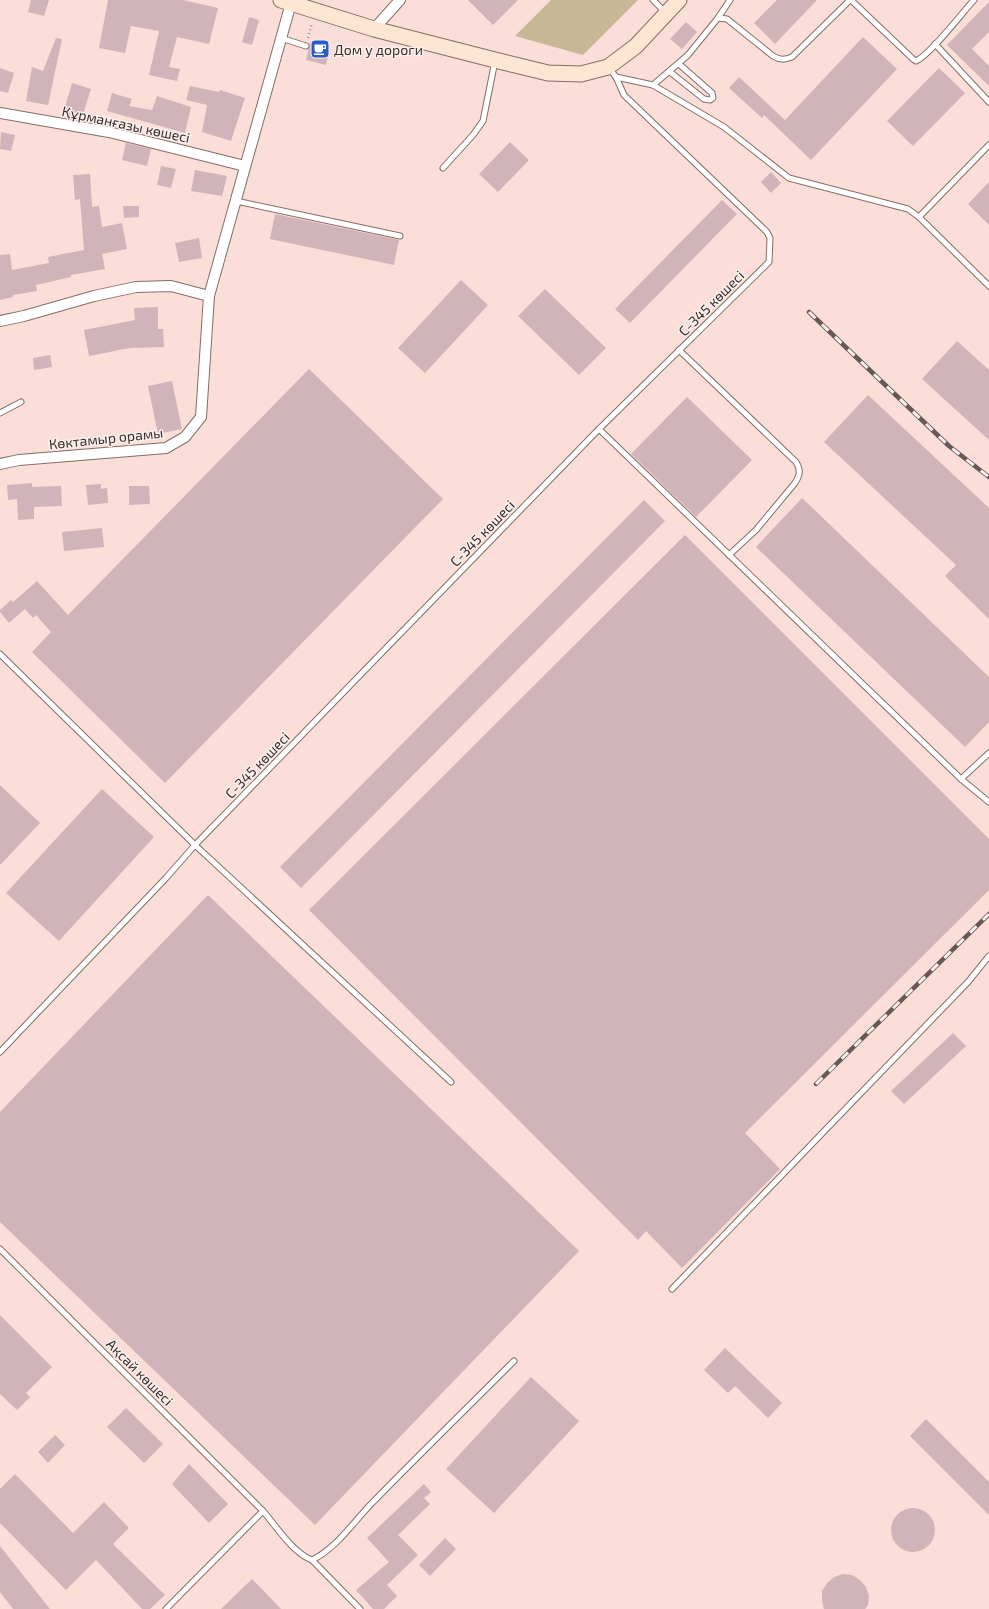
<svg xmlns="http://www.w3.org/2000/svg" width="989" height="1609" font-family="'Exo 2',sans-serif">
<rect width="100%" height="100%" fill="#fbded8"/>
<polygon fill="#c7b796" points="551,0 638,0 583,55 515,36"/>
<g fill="#d0b4b9">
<polygon points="31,0 49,0 44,16 28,12"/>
<polygon points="108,0 183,0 218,8 209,44 177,37 169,67 180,69 177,81 149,75 159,31 131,26 125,53 99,48"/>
<polygon points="468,0 518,0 493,25"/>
<polygon points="777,0 817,0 775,44 754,23"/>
<polygon points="989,2 989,32 972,49 989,66 989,86 947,45"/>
<polygon points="249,17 259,20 252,45 242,42"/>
<polygon points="686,22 697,32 682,49 670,39"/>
<polygon points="863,37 897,69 811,160 764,115 762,118 729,88 739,77 785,120"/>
<polygon points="56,38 62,39 48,105 26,101 32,67 43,71"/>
<polygon points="310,42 330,47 326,65 306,60"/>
<polygon points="0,68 14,73 8,93 0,91"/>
<polygon points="939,68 965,93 913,146 887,121"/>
<polygon points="72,83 91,89 81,120 63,114"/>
<polygon points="190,86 219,92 220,90 245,98 231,141 202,132 207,105 186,100"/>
<polygon points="112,93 132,99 129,106 152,110 157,96 191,107 185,133 107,111"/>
<polygon points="1,132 15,135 11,151 0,149"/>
<polygon points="510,142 529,160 498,192 479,174"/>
<polygon points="126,143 151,149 147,166 122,160"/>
<polygon points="161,166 176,169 171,188 157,185"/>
<polygon points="195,170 227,176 222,196 191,191"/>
<polygon points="771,172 781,183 771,193 761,182"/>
<polygon points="90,174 92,207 99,206 102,227 122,223 127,249 102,254 105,269 71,275 71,277 36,285 37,291 13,295 13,297 0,300 0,255 10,254 12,270 49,263 48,257 84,250 80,199 75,200 73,175"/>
<polygon points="989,182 989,225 968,204"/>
<polygon points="722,200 737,214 630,323 615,309"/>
<polygon points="123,206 139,206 139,217 124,218"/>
<polygon points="275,214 399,240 394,265 270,239"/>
<polygon points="199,238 202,258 179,262 175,243"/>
<polygon points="461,280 488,305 425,373 398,348"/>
<polygon points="545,289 606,348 579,375 518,316"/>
<polygon points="158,307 158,329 163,329 164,347 130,348 89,356 84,330 135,320 134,308"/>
<polygon points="957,341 989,370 989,440 922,379"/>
<polygon points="50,355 52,367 34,370 33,358"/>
<polygon points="309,369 443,499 165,783 32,652 51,632 36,615 33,618 25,609 9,623 0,612 0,610 11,600 13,602 37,581 68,615"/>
<polygon points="172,381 182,429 158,434 148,386"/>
<polygon points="868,395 989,508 989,619 945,576 956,565 824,442"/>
<polygon points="687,397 752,460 696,517 631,454"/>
<polygon points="32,483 32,487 61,486 62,506 34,507 34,519 18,520 17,499 8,500 7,485"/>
<polygon points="101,484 101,489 107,488 108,503 88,505 86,485"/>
<polygon points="129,486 149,486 150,504 129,505"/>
<polygon points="802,498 989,677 989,722 965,747 756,547"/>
<polygon points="644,500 665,521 301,888 280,867"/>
<polygon points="102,528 104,547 64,551 62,532"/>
<polygon points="685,535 989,839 989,890 745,1133 780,1169 682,1268 646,1231 638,1240 309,910"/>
<polygon points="0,785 40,823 0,865"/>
<polygon points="102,789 154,837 59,941 6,893"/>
<polygon points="208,895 579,1251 315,1525 0,1222 0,1112"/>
<polygon points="953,1033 966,1046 904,1104 891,1091"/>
<polygon points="0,1315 52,1367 26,1393 30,1397 17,1410 0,1394"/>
<polygon points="725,1348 782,1403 768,1418 735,1386 728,1393 704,1370"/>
<polygon points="531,1377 579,1421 494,1513 446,1469"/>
<polygon points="126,1408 163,1444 144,1463 107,1427"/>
<polygon points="926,1419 989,1482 989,1515 910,1436"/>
<polygon points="55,1435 65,1445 48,1463 38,1452"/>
<polygon points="189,1464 228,1504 209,1523 172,1484"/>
<polygon points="15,1474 73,1533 104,1502 129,1528 113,1544 165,1595 150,1609 142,1609 96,1560 66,1590 0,1523 0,1489"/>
<polygon points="424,1484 431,1492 424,1498 430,1504 398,1535 418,1555 387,1585 397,1596 384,1609 373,1609 356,1590 389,1562 367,1538"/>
<circle cx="913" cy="1530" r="22"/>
<polygon points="445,1538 456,1549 430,1576 419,1565"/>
<polygon points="0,1546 50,1609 13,1609 0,1592"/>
<polygon points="843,1574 852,1575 860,1580 866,1587 869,1596 868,1605 865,1609 824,1609 822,1600 822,1591 827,1583 834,1577"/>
<polygon points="252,1579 281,1609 221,1609"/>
</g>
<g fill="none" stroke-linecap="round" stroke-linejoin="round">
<defs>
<g id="service">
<polyline points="653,0 666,13"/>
<path d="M851,0L913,59L916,61C930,55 962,13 974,0"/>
<polyline points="718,18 730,0"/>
<polyline points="281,38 306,46"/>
<polyline points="935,44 989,102"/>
<polyline points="670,72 704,99 710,100 713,98 712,93 679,64"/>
<polyline points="616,77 653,85 724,127 789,178 908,209 919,217 989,286"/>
<path d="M653,85L688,55L718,18L727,19L773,56C780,60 784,60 792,57L850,0"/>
<polyline points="443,168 473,135 483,121 495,61"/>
<polyline points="236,201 400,236"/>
<polyline points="919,217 989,145"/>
<path d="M679,350L796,462C801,470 800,475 795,483L756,530L729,555"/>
<polyline points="0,413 21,402"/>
<polyline points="599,429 961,779 989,753"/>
<polyline points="0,654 195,845 599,429 769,262 770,238 767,232 624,95 616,77 609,68"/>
<polyline points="961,779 989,802"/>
<polyline points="0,1052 166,878 195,845 451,1082"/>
<path d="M0,1249L263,1511C276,1526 293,1553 312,1560C337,1548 354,1521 373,1502C420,1454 467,1408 514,1361"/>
<polyline points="672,1289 968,982 989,956"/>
<polyline points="312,1560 360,1609"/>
<polyline points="166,1609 263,1511"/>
</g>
<g id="minor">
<polyline points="374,29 400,0"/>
<polyline points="0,113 109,132 245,166"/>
<polyline points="0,321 24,316 94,296 136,287 171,286 209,296"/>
<polyline points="0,464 19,460 166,448 185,437 201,417 209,296 291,3"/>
</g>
<polyline id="secondary" points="281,0 374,29 495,60 548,73 581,74 608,67 636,46 679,0"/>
</defs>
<use href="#service" stroke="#866d67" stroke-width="7"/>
<use href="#minor" stroke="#866d67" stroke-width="12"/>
<use href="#secondary" stroke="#866d67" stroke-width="17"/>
<polyline stroke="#a28e89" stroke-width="2.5" stroke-dasharray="1 3" stroke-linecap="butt" points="308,38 312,23"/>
<use href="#service" stroke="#fff" stroke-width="5"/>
<use href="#minor" stroke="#fff" stroke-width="10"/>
<use href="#secondary" stroke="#fde6d2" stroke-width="15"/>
<defs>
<g id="rail">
<polyline points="809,312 949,446 989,477"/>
<polyline points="816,1084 989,914"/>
</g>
</defs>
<use href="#rail" stroke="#665854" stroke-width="4.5"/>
<use href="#rail" stroke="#fbf0ed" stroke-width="3" stroke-dasharray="9" stroke-linecap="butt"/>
</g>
<defs>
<symbol id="cafe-square" viewBox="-11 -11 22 22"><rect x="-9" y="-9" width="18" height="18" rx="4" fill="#295bc9" stroke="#fbf0ed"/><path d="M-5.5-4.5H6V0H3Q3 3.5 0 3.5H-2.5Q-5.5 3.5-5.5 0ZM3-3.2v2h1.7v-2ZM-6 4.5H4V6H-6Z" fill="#fff"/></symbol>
</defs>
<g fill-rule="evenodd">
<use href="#cafe-square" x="309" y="38" width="22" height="22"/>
</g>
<g text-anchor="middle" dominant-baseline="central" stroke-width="3" stroke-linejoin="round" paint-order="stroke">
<g font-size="14" fill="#382e2b" stroke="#fbf0ed" text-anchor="start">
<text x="334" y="49">Дом у дороги</text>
</g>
<g font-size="14" fill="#382e2b" stroke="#fbf0ed">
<text transform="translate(126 124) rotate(12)">Құрманғазы көшесі</text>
<text transform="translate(711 303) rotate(-45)">С-345 көшесі</text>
<text transform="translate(106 438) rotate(-6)">Көктамыр орамы</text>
<text transform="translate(482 533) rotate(-46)">С-345 көшесі</text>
<text transform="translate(257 765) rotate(-46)">С-345 көшесі</text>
<text transform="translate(140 1372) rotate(45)">Ақсай көшесі</text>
</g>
</g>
</svg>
